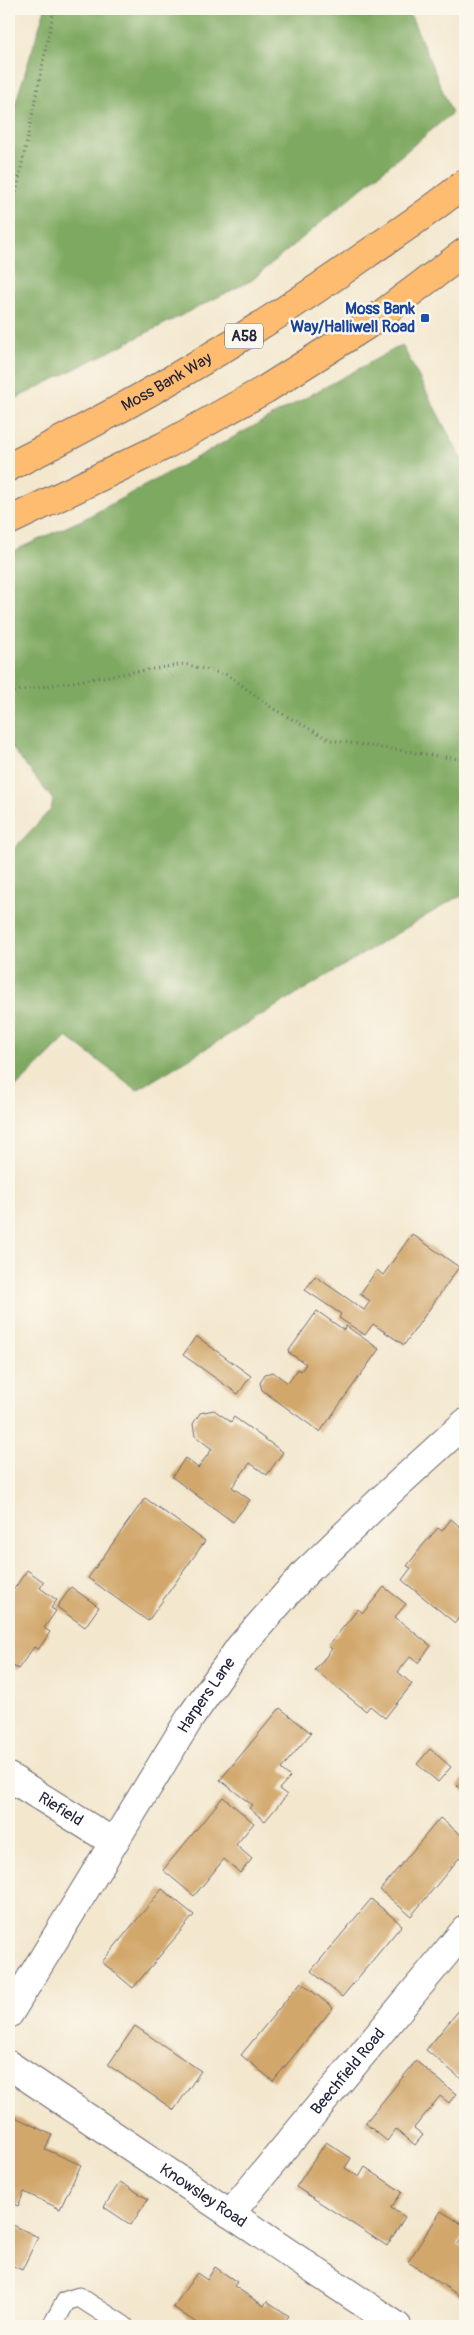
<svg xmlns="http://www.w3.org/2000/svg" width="474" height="2335" font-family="Pangolin,sans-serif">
<rect width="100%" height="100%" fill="#fbf7ec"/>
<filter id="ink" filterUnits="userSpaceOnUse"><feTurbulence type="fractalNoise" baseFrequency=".02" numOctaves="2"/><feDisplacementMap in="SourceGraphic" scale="10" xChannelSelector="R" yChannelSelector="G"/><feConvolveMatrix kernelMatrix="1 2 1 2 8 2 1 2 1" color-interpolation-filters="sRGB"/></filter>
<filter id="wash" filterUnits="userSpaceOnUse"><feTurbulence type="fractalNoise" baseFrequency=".0096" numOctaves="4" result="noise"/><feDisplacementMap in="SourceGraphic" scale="20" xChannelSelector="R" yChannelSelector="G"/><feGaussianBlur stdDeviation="1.12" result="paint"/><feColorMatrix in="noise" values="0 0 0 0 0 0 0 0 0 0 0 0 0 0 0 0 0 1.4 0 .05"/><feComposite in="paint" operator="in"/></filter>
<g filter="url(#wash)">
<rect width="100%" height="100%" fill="#f3e7ce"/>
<g fill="#7ea960" stroke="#50664e">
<polygon points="45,9 288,9 411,16 452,113 252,280 9,402 9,124"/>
<polygon points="402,345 465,466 465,895 454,899 137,1090 67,1037 9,1094 9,854 51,809 53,800 9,744 9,553 84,519"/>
</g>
<g id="blocks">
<g fill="#d2a76c">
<polygon points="412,1234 459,1267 404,1345 373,1324 365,1335 339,1318 341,1314 305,1290 315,1276 364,1310 370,1301 360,1294 377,1270 383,1275"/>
<polygon points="317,1311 344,1330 346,1326 379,1349 320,1432 262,1390 260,1383 265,1374 273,1372 288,1383 298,1369 301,1371 306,1364 288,1352"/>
<polygon points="196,1336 251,1376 238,1394 183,1355"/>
<polygon points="214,1410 231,1422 234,1417 283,1452 267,1475 250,1463 240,1476 232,1487 250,1500 233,1522 172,1477 185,1458 198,1468 212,1449 195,1436 193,1424 200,1413"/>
<polygon points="145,1498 205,1541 148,1621 88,1578"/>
<polygon points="451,1519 465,1531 465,1602 461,1607 465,1610 455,1623 402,1580 411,1568 407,1566 422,1546 438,1528 442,1531"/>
<polygon points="27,1570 44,1582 40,1588 57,1600 51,1608 56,1611 44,1628 50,1632 38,1650 34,1647 18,1669 9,1663 9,1591 11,1587 14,1589"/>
<polygon points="71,1587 99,1607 85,1627 57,1607"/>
<polygon points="384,1587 406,1604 395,1617 431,1646 418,1663 410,1657 398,1672 412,1684 385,1718 370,1706 366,1711 315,1670 332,1649 328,1646 358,1609 363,1613"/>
<polygon points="280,1708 311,1733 281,1769 290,1777 279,1789 287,1795 265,1821 249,1808 252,1805 220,1780"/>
<polygon points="430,1749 451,1767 438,1782 417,1764"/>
<polygon points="465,1777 465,1793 457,1786"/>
<polygon points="223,1797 254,1823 236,1845 252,1859 240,1873 224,1859 194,1896 163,1870"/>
<polygon points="440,1818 465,1838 465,1851 411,1916 380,1890"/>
<polygon points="162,1889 194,1915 133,1988 102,1962"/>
<polygon points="371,1899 402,1925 342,1997 311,1971"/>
<polygon points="301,1982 333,2008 273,2081 241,2055"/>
<polygon points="465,2003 465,2082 426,2050"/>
<polygon points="135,2026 201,2071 174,2110 108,2065"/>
<polygon points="416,2061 456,2094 449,2103 440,2096 414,2128 423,2135 415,2145 396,2129 387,2141 365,2123"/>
<polygon points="9,2114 52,2135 45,2149 81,2165 60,2209 24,2192 18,2206 9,2202"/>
<polygon points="326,2142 351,2158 345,2168 359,2177 365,2167 402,2192 391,2208 405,2217 387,2246 296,2187"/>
<polygon points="120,2182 148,2199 131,2225 104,2207"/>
<polygon points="441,2211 465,2226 465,2233 458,2244 465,2248 465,2287 460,2296 408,2262"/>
<polygon points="9,2223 38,2237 22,2270 9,2264"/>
<polygon points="215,2267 237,2282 234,2286 264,2306 267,2301 289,2316 281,2326 201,2326 173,2307 197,2273 207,2280"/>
</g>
</g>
</g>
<g filter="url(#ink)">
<use href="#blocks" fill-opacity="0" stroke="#6b676e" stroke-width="1"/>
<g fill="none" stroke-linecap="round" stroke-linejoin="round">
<defs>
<polyline id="service" points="52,2326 66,2301 79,2297 124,2326"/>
<g id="minor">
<path id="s1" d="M9,1777L113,1842"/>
<path id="s2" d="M9,2014L190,1718L240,1647L305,1573L384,1497L465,1423"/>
<path id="s3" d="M9,2065L397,2326"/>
<path id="s4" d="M230,2214L465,1930"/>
</g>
<g id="trunk">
<path id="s5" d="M9,467C133,405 253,335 367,254C400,231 434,209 465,183"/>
<polyline points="9,521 164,446 266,389 367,325 465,252"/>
</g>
</defs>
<use href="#service" stroke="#6b676e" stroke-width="21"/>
<use href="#minor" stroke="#6b676e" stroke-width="30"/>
<use href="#trunk" stroke="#6b676e" stroke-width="30"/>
<g stroke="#6b676e" stroke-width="3" stroke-dasharray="1 4" stroke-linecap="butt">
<polyline points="9,227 54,9"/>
<polyline points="9,692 184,664 228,675 272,708 330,740 465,760"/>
</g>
<use href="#service" stroke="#fff" stroke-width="19"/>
<use href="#minor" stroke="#fff" stroke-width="28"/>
<use href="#trunk" stroke="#febc70" stroke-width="28"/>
</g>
</g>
<rect fill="#1a4fb4" stroke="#fbf7ec" stroke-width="2" x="420" y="313" width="10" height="10" rx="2.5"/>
<g text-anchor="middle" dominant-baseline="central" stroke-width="5" stroke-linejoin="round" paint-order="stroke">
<rect fill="#fbf7ec" stroke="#636270" stroke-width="1" x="225" y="323.5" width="38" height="25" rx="4"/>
<g font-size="15" font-weight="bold" fill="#22223b">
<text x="244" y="336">A58</text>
</g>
<g font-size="16" font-weight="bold" fill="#164399" stroke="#fbf7ec" text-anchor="end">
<text x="415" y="309">Moss Bank<tspan x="415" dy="18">Way/Halliwell Road</tspan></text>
</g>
<g font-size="16" fill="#22223b" stroke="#fbf7ec">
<text stroke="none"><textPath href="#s5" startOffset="179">Moss Bank Way</textPath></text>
<text stroke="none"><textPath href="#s2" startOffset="375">Harpers Lane</textPath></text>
<text stroke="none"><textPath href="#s1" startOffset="61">Riefield</textPath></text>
<text stroke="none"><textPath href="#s4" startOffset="185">Beechfield Road</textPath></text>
<text stroke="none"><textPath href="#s3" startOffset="234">Knowsley Road</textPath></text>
</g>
</g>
<rect width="474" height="2335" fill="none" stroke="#fbf7ec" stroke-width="30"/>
</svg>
